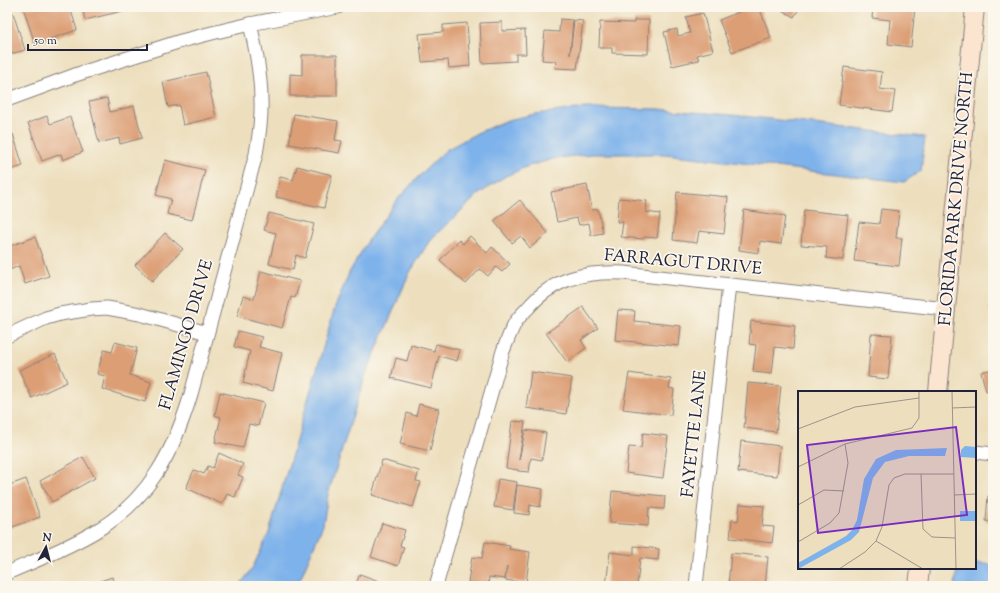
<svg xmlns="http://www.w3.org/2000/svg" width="1000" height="593" font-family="'Sorts Mill Goudy',serif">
<rect width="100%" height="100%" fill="#fbf7ec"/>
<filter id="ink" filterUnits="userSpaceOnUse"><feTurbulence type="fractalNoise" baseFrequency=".025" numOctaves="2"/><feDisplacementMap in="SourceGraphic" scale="8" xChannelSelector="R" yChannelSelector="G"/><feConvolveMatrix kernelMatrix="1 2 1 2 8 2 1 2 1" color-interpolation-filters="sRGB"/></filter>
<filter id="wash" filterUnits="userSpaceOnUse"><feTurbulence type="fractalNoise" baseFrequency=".012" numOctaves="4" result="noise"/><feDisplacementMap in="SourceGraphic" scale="16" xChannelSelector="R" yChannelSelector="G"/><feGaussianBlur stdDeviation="0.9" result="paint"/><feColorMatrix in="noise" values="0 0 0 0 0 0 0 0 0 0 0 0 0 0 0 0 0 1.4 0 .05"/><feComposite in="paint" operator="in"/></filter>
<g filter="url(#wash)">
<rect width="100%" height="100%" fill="#eddfbe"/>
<g fill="#7eb2eb" stroke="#506a93">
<polygon points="586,108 658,109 744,116 925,137 921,171 904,182 665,154 593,154 556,158 526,167 504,177 479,194 430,240 409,274 366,374 328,494 323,525 301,577 295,586 239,586 252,569 269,533 335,307 350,271 369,239 398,199 418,177 446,150 477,133 508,120 535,114"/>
<polygon points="975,563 993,565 993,586 955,586 957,568 975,568"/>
</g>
<g id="blocks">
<g fill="#dc9e75">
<polygon points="23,7 70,7 77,30 35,44"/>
<polygon points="82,7 135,7 135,8 85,20"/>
<polygon points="737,7 759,7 771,38 732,52 719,20 739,12"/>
<polygon points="776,7 800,7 794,17"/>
<polygon points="873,7 915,7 911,47 888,44 890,20 872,18"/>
<polygon points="13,13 25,50 7,55 7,14"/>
<polygon points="703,13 713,51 697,55 699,60 672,66 664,32 677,29 678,36 690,33 686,17"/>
<polygon points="560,19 573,20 570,55 574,20 583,21 577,69 555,68 556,61 542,60 545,31 559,32"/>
<polygon points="634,20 649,20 648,54 612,53 612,48 599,48 600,22 634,23"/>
<polygon points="502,22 502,31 525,30 526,54 516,54 516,61 482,63 480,23"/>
<polygon points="467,23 470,66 449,68 448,60 422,62 419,34 443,32 443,25"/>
<polygon points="302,55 337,55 337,96 290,96 290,74 302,75"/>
<polygon points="844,67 882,72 880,89 895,91 892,112 839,105"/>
<polygon points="206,72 216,117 183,125 179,105 168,107 163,82"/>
<polygon points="107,98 110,112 134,106 142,138 120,144 119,138 99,143 89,102"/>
<polygon points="294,114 338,121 335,140 342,141 339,153 289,144"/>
<polygon points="47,116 50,124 70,117 83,152 63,160 61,154 42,161 28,123"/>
<polygon points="13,134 23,166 7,171 7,135"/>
<polygon points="165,160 205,170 192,220 167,214 171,199 156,195"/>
<polygon points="297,166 332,175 324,208 276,197 280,177 293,180"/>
<polygon points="587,185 592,210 598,209 603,233 591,235 589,223 579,225 577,218 557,222 551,192"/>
<polygon points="677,192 728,197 724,234 699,231 697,243 673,240"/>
<polygon points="619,198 647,201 646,212 660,214 657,238 644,237 643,239 621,237 623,222 617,222"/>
<polygon points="520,200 548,233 530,248 521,236 512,243 494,221"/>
<polygon points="881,209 899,211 896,238 902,238 899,266 854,261 859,222 879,224"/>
<polygon points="744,210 785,216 781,244 760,241 759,253 739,250"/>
<polygon points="804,210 848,215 843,260 826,258 827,247 801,245"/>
<polygon points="269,213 314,224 305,258 296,255 293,270 269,264 276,233 264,230"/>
<polygon points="165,233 183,249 152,281 135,265"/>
<polygon points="470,236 487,253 492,247 510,264 502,272 496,267 488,276 480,269 466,284 440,260 459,240 463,244"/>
<polygon points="35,237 49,276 25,284 19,266 7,271 7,247"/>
<polygon points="261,271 300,281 295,298 291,297 282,328 237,316 243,296 254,299"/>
<polygon points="991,293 993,294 993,312 989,312"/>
<polygon points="583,307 598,328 581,340 586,348 567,362 546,333"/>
<polygon points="618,310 635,311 634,321 681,326 679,346 615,340"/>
<polygon points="751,321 795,326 793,349 775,347 772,374 753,372 756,345 749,344"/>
<polygon points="238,331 262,337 259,347 282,353 273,391 243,383 250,351 234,347"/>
<polygon points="871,334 892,335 888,379 868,377"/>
<polygon points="115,342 137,348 130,375 151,382 145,402 102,389 105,376 97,374 104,350 112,352"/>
<polygon points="436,344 460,350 457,361 439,356 431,388 391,378 396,358 407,361 411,345 434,351"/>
<polygon points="55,354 67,382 32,398 19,370"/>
<polygon points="993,369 993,389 986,391 981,372"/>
<polygon points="531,372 572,378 566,414 526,408"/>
<polygon points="629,373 671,379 669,388 674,389 671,415 623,409"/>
<polygon points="748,383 781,386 776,432 744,428"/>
<polygon points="220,392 264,403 258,426 249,424 243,448 215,442 221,417 215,415"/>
<polygon points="419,404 439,409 430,451 400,444 407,413 416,416"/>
<polygon points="512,421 525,422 519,460 525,430 546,433 542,460 531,458 529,472 518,471 518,470 506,468"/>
<polygon points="643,433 668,436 663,478 626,473 629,447 641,448"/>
<polygon points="741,441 780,446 777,476 738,472"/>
<polygon points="219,453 243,464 238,475 243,477 235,497 227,494 222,504 186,488 194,470 204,474 208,466 213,468"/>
<polygon points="83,457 95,478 52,502 40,481"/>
<polygon points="382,460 419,471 416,481 421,482 413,507 372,495"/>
<polygon points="26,479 40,517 7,529 7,486"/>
<polygon points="498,479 517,482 513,510 494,507"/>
<polygon points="517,485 543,489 540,507 530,505 529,515 514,513"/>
<polygon points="612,491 665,496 664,509 649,508 648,526 609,523"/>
<polygon points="988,496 993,496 993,522 986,521"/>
<polygon points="740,504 764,506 762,526 774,527 772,543 730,538 732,520 738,521"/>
<polygon points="382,523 405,530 400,546 404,547 398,566 371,557"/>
<polygon points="485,542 510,546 509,549 530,552 526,583 505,580 507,566 505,579 489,577 488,585 468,582 472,557 482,558"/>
<polygon points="634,546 659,549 658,560 640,558 637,586 606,586 610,552 634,555"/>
<polygon points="731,553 768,557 765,586 728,586"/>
<polygon points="360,574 384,583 383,586 355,586"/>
<polygon points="112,577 115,586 86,586"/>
</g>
</g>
</g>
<g filter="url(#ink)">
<use href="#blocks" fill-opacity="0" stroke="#88807c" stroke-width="1"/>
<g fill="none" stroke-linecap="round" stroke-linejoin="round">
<defs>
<g id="street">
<polyline points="7,100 75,75 181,41 212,33 250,24 338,7"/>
<polyline points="7,336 46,318 60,314 91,309 107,308 140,314 207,333"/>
<polyline points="975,452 993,454"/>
<path d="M7,573C37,560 68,548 96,531C149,500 174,451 191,394L256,154C259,137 262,119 261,101C261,75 256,49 250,24"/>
<path d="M436,586L503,351C507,342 510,332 515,323C518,318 523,313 527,309C553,278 585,271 624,273L946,309"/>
<polyline points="696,586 729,285"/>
</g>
<g id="secondary">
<polyline points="938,392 975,7"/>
<polyline points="918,586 920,568"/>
</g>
</defs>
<use href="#street" stroke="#88807c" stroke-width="15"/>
<use href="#secondary" stroke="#88807c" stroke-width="20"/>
<use href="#street" stroke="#fff" stroke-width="13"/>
<use href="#secondary" stroke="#fce5d0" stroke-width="18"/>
</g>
</g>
<g text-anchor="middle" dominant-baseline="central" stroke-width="3.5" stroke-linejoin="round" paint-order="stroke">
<g font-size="17" fill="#22223b" stroke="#fbf7ec">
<text transform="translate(957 199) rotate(-85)">FLORIDA PARK DRIVE NORTH</text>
<text transform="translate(683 263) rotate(5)">FARRAGUT DRIVE</text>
<text transform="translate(187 335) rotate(-74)">FLAMINGO DRIVE</text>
<text transform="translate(695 434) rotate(-84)">FAYETTE LANE</text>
</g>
</g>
<g transform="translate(798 391)">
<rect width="178" height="178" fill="#eddfbe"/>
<path d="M167,55L178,56V67L163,66V59ZM149,57L147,65H111L87,71L75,87L61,141L53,149L0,178V172L48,145L54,139L59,129L66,88L78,68L98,59ZM162,120H178V130H162Z" fill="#7eb2eb"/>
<path fill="none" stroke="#9c938a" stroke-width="1" d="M154,0L158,178M154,17L178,16M0,38L57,16L121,7M0,76L47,53L114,37L121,27V0M123,83L125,138L134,146L157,147M156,104L178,103M0,114L26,99L46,100M78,150L125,178M0,151L32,132L41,122L50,72L47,53M41,178L67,161L78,150L84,136L91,94L96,87L107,83H156"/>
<path fill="#7b2cbf" fill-opacity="0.15" stroke="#7b2cbf" stroke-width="2" d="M158,36L169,124L20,142L9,54Z"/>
<rect width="178" height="178" fill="none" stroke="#22223b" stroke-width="2"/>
</g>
<rect width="1000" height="593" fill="none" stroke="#fbf7ec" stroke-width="24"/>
<g transform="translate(46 547) rotate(7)" stroke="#fbf7ec" stroke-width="3" paint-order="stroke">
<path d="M0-3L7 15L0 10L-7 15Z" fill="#22223b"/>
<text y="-6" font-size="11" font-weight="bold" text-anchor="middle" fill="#22223b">N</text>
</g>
<path d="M28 44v6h119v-6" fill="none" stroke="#22223b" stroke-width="2"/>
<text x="34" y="44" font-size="12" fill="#22223b" stroke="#fbf7ec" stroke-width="3" paint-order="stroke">50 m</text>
</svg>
